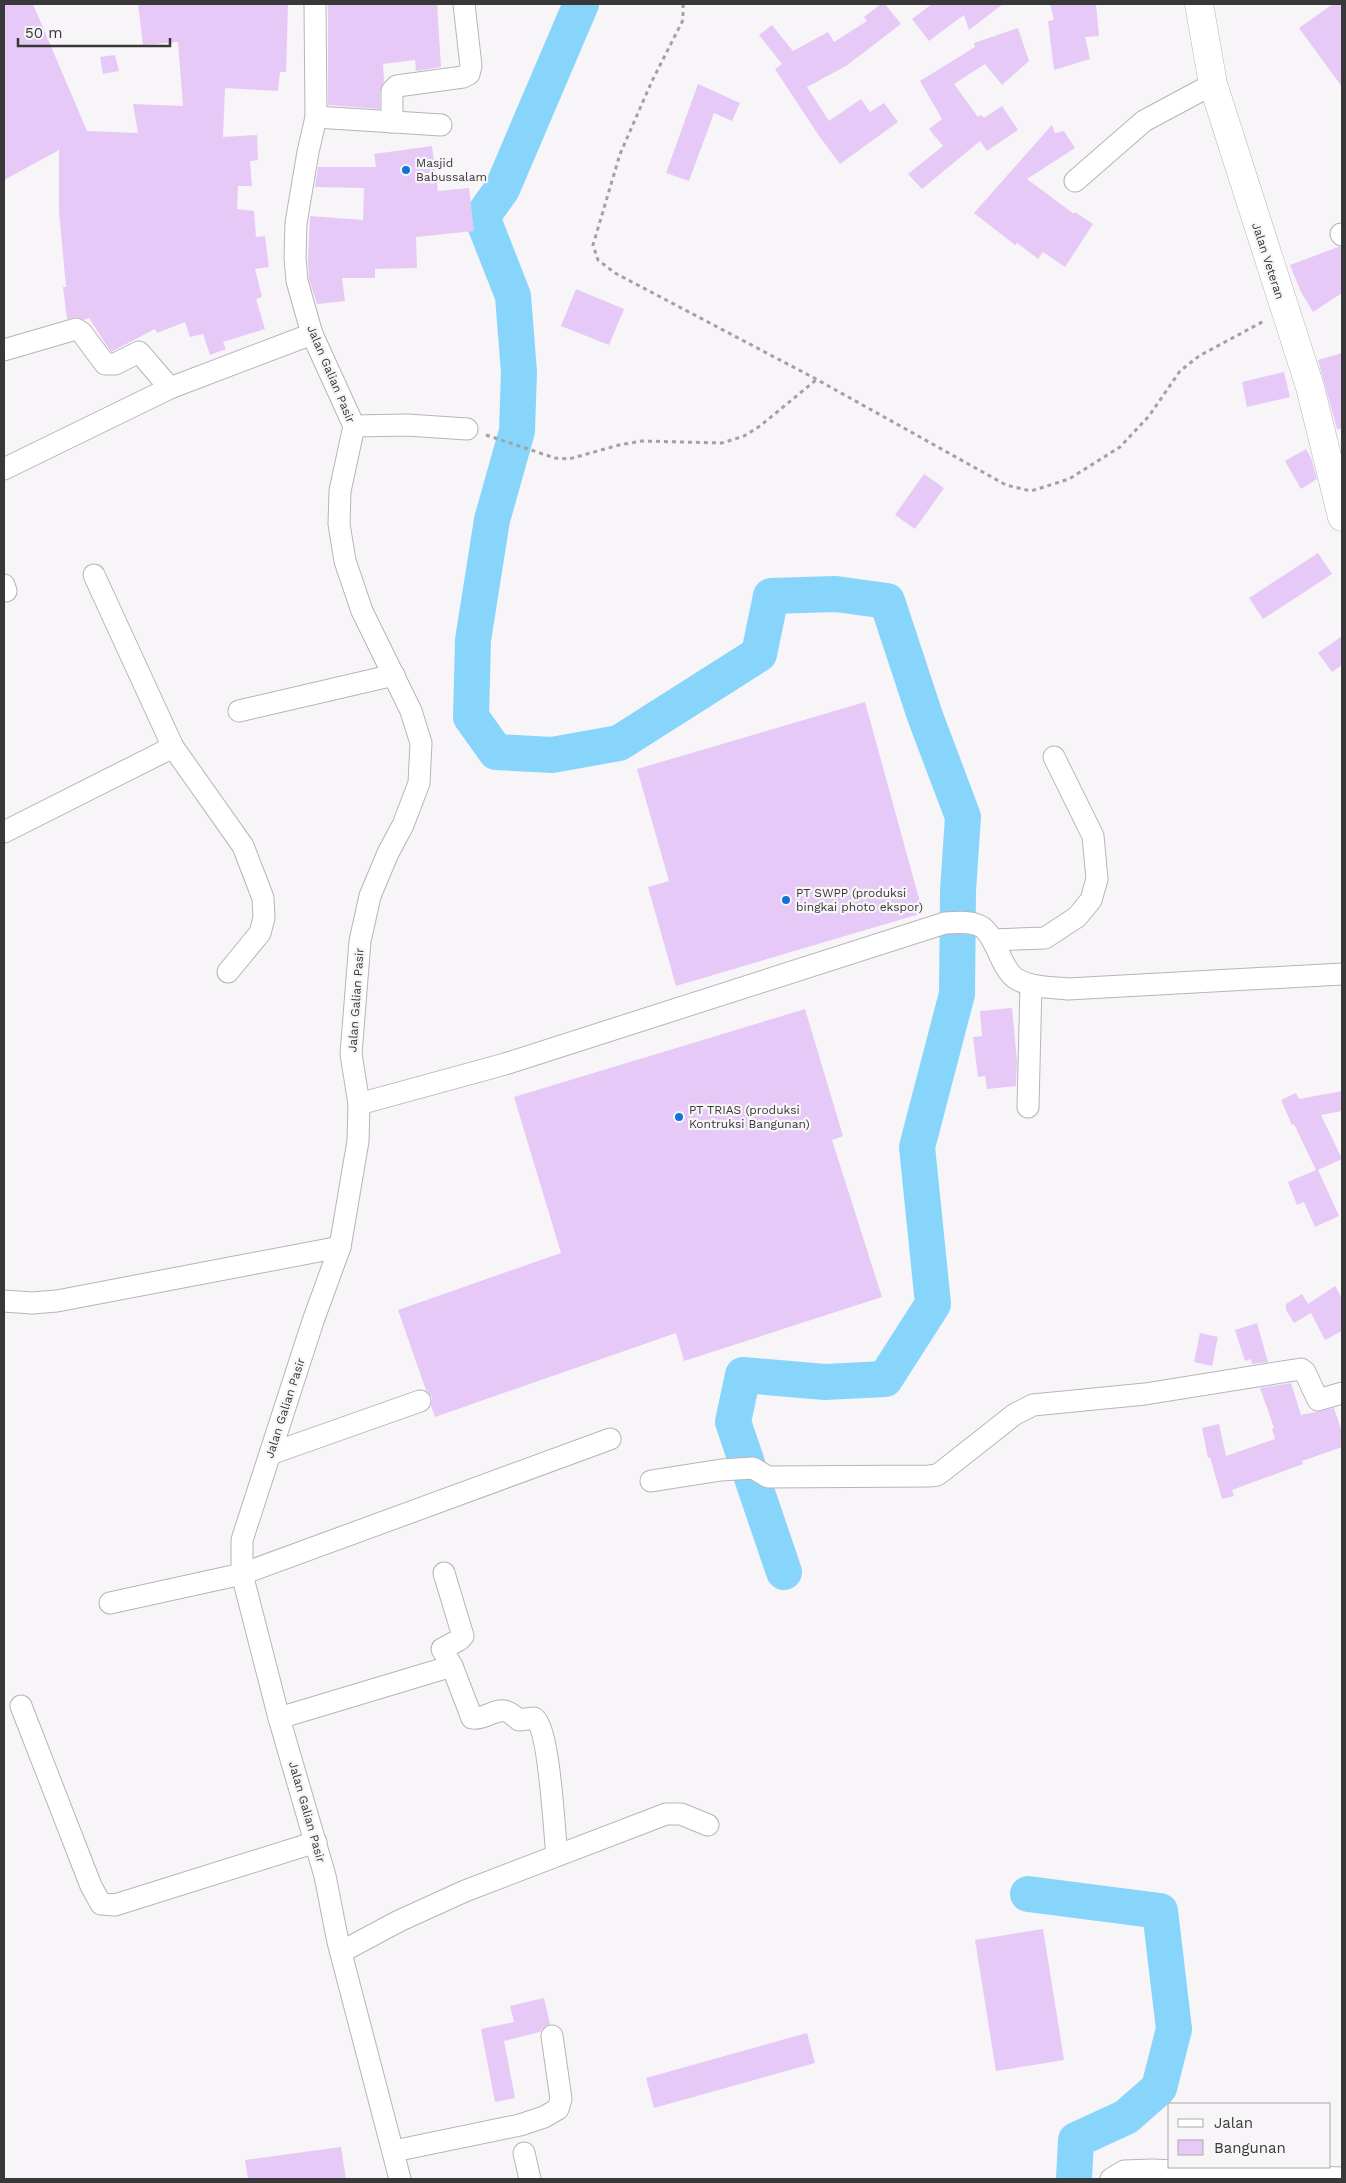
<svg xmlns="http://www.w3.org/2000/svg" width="1346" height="2183" font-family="'Work Sans',sans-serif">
<rect width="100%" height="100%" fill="#f7f5f7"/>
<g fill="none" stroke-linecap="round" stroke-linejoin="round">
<g stroke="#88d5fc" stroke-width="36">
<polyline points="581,4 502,189 482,217 513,296 519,372 517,431 492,520 473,640 471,717 496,752 552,755 619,743 759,654 771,596 836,594 887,601 925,716 963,817 958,891 957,994 917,1147 933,1304 885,1379 825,1382 743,1375 733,1422 784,1572"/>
<polyline points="1028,1894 1160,1911 1174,2029 1159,2088 1126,2117 1076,2140 1074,2179"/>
</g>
</g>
<g fill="#e7c9f7">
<polygon points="4,4 33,4 87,131 138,133 133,104 183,106 178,42 143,45 138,4 288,4 286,72 280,72 278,91 225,88 223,137 257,135 258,160 250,161 252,186 238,186 237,209 254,211 256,237 265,236 269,267 255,269 262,297 256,299 265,329 223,342 226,349 210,355 203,334 190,337 185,322 157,333 155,329 111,352 89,318 84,320 77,317 67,319 63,287 66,287 59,212 59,150 4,180"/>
<polygon points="328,4 437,4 441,67 416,71 415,60 383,64 384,81 380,91 380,109 328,105"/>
<polygon points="881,4 885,4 901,24 846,66 807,87 829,121 861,99 870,112 884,103 898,122 840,164 819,136 775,69 782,64 759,35 772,25 793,51 828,32 834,42 867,21 864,17"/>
<polygon points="932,4 1003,4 969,30 964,15 929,41 912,19"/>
<polygon points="1050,4 1096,4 1099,36 1085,37 1090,59 1054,70 1048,21 1054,20"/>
<polygon points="1333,4 1342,4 1342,87 1299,28"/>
<polygon points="1018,28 1029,61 1002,85 985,64 954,84 978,117 981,115 984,118 1002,106 1018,130 987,151 980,141 922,189 908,174 943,146 929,129 942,119 920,81 975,47 974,43"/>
<polygon points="115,55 119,71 103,74 100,57"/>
<polygon points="698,84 740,103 732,121 714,113 689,181 666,173"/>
<polygon points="1052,125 1055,133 1064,131 1075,148 1027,179 1074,214 1075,212 1093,224 1065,267 1043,252 1038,259 1017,243 1015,245 974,213"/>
<polygon points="432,146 438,191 469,188 474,231 416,237 417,268 375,269 375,278 342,278 345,301 317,304 309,279 308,258 310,216 363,220 364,188 315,187 318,167 376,167 374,154"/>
<polygon points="1338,247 1342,247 1342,293 1313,312 1301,292 1290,265"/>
<polygon points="576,289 624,309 609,345 561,326"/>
<polygon points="1342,353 1342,429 1337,429 1318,360"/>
<polygon points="1284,372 1290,397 1247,407 1242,382"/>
<polygon points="1306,449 1311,458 1317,479 1301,489 1285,461"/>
<polygon points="924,474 944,488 915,529 895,515"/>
<polygon points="1318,553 1332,574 1263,619 1249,598"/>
<polygon points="1342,636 1342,665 1332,672 1318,653"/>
<polygon points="865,702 923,913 676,986 648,887 669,881 637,769"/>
<polygon points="1012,1008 1017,1061 1016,1086 987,1089 985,1076 978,1077 973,1037 982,1036 980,1011"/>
<polygon points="805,1009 843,1136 832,1140 882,1297 684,1361 676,1333 435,1417 431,1406 432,1397 426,1390 398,1310 561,1253 514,1097"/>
<polygon points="1342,1091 1342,1111 1321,1115 1342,1159 1318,1170 1339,1216 1315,1227 1304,1202 1297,1205 1288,1182 1316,1170 1294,1124 1292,1125 1281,1100 1296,1093 1299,1099"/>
<polygon points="1335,1286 1342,1298 1342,1331 1325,1340 1311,1313 1294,1323 1286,1310 1286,1304 1302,1294 1308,1304"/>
<polygon points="1257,1323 1268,1362 1252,1364 1251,1359 1245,1361 1235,1330"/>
<polygon points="1200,1333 1218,1337 1212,1366 1194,1362"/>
<polygon points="1291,1383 1301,1415 1334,1408 1342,1432 1342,1447 1302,1461 1303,1464 1232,1490 1234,1496 1222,1499 1210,1457 1208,1458 1202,1428 1219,1424 1226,1456 1275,1439 1272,1429 1274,1428 1260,1388"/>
<polygon points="1043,1929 1064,2060 996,2071 975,1940"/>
<polygon points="544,1998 550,2024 544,2027 540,2032 504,2041 515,2098 495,2102 481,2029 514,2022 510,2006"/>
<polygon points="807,2033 815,2063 654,2108 646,2078"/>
<polygon points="341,2147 346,2179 248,2179 245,2160"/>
</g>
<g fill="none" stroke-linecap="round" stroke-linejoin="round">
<defs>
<g id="minor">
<polyline points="315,4 316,117 308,152 296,223 295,258 297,281 312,334 354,426 340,491 339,524 345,561 362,611 411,711 421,743 419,783 403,825 388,853 370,896 360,941 351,1054 359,1104 358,1141 340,1247 313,1321 242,1540 242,1574 279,1718 325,1876 338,1942 400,2179"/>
<polyline points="316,117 441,125"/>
<polyline points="392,122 392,91 397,86 463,77 469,74 471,66 464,4"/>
<polyline points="1075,181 1144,121 1213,84"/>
<polyline points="1341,234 1342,235"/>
<polyline points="4,350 76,329 82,333 105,364 115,364 139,352 170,388"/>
<polyline points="354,426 407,425 467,429"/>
<polyline points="4,469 170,388 312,334"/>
<polyline points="94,575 173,747"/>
<polyline points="4,585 6,591"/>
<polyline points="239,711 394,675"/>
<polyline points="4,832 173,747 243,846 263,898 264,918 260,933 228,972"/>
<polyline points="993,940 1045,938 1077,917 1091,900 1097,879 1093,836 1054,757"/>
<path d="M359,1104L505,1064L945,923C984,920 986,925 1002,960C1005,966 1009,974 1015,978C1030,988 1051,987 1068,989L1342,974"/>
<polyline points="1028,1107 1031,985"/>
<polyline points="4,1301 32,1303 57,1301 340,1247"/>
<polyline points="270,1454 420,1401"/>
<polyline points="651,1481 721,1470 753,1468 768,1477 929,1476 937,1475 944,1470 1015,1414 1033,1405 1145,1394 1301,1369 1305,1372 1318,1400 1342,1393"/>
<polyline points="444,1573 463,1636 459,1640 442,1649 452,1666"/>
<polyline points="110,1603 242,1574 610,1439"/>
<polyline points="21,1706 91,1886 101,1904 115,1905 316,1842"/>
<path d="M279,1718L452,1666L472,1718C484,1720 494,1709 505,1711C510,1712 515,1717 519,1720L534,1718C550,1729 554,1832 557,1855"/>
<polyline points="341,1952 399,1921 465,1891 666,1814 681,1814 708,1825"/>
<polyline points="394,2151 520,2125 544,2117 558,2109 561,2099 552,2036"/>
<polyline points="524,2153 530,2179"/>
<polyline points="1111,2179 1124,2171 1152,2170 1342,2178"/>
</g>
<polyline id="major" points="1199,4 1213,84 1310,387 1342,517"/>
</defs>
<use href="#minor" stroke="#b7b5b7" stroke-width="23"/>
<use href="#major" stroke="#b7b5b7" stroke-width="29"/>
<g stroke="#a3a1a3" stroke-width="3" stroke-dasharray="4 4" stroke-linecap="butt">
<polyline points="683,4 683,20 652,81 620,154 593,245 598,260 615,273 816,379 1006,485 1031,491 1069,479 1120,447 1149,416 1180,371 1199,356 1264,321"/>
<polyline points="486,435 555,458 569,459 619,445 642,441 722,443 744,436 760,426 816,380"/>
</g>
<use href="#minor" stroke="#fff" stroke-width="21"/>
<use href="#major" stroke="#fff" stroke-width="28"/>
</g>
<g fill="#1472db" stroke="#f7f5f7" stroke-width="2">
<circle cx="406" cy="170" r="5"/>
<circle cx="786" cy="900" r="5"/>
<circle cx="679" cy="1117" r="5"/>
</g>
<g text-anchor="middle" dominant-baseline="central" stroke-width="4.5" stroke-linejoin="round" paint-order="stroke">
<g font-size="12" fill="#393839" stroke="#f7f5f7" text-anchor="start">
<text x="416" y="163">Masjid<tspan x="416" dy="14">Babussalam</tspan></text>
<text x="796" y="893">PT SWPP (produksi<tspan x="796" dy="14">bingkai photo ekspor)</tspan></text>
<text x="689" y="1110">PT TRIAS (produksi<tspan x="689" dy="14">Kontruksi Bangunan)</tspan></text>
</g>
<g font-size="12" fill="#393839" stroke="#f7f5f7">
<text transform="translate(1268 261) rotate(72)">Jalan Veteran</text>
<text transform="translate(331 374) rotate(67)">Jalan Galian Pasir</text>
<text transform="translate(356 1000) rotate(-86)">Jalan Galian Pasir</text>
<text transform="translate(285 1408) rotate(-72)">Jalan Galian Pasir</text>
<text transform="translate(307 1812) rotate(74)">Jalan Galian Pasir</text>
</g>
</g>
<rect width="1346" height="2183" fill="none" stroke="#393839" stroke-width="10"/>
<rect x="1168" y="2103" width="162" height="65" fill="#f7f5f7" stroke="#aba9ab"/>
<rect x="1178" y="2119" width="25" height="8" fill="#ffffff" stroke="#aba9ab"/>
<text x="1214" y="2128" font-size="15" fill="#393839">Jalan</text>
<rect x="1178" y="2140" width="25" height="15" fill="#e7c9f7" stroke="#aba9ab"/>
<text x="1214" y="2153" font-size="15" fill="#393839">Bangunan</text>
<path d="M18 38v8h152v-8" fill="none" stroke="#393839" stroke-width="2.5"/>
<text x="25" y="38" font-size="15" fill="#393839" stroke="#f7f5f7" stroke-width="4" paint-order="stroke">50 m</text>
</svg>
